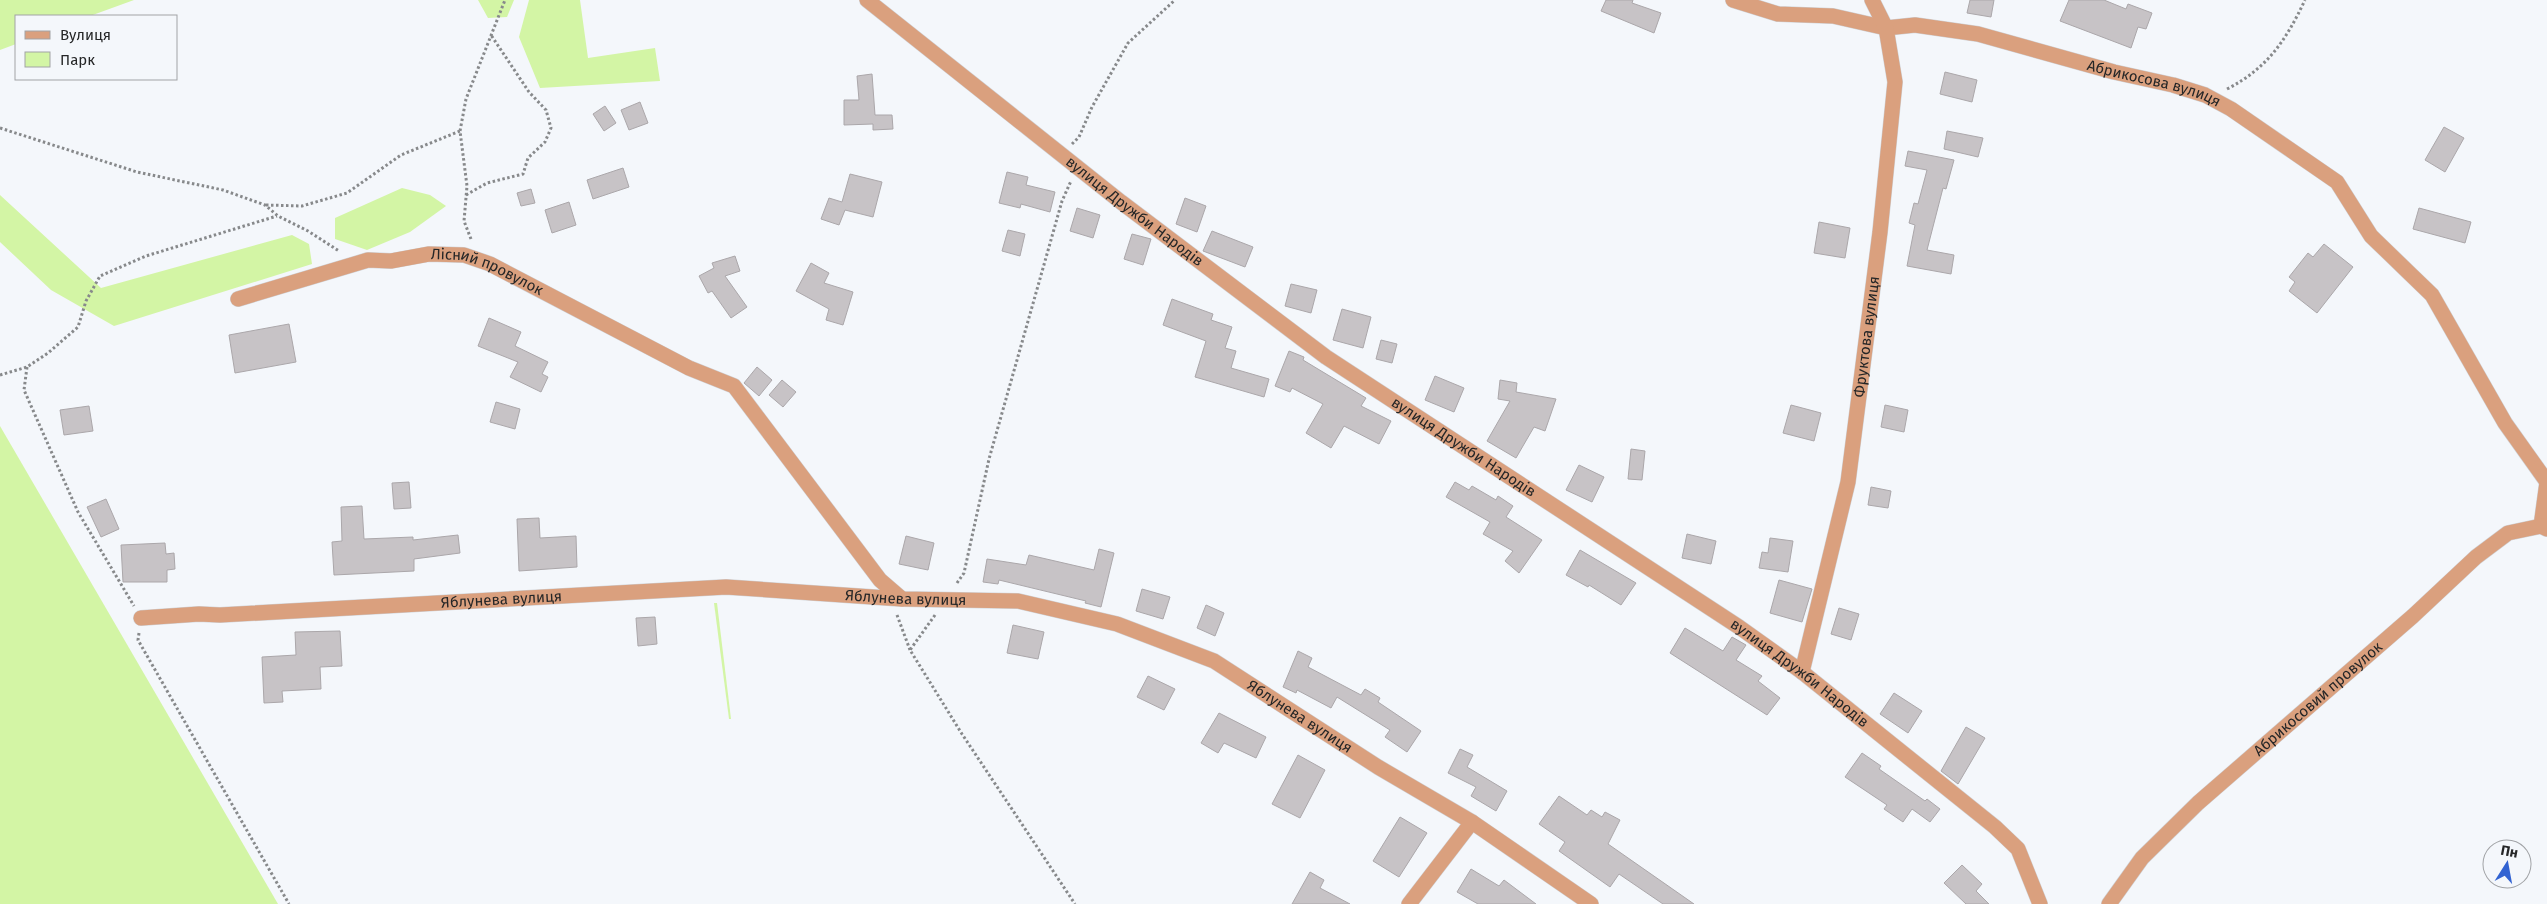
<svg xmlns="http://www.w3.org/2000/svg" width="2547" height="904" font-family="'Fira Sans',sans-serif">
<rect width="100%" height="100%" fill="#f4f7fb"/>
<g fill="#d3f5a5">
<polygon points="0,0 134,0 90,16 16,16 16,44 0,50"/>
<polygon points="478,0 514,0 507,17 488,18"/>
<polygon points="529,0 580,0 588,58 655,48 660,81 540,88 519,37"/>
<polygon points="402,188 430,195 446,206 410,232 367,250 335,239 335,218"/>
<polygon points="0,195 101,288 292,235 309,244 312,264 114,326 51,290 0,242"/>
<polygon points="0,426 278,904 0,904"/>
<polygon points="714,603 717,603 731,719 729,719"/>
</g>
<g fill="#c7c3c6" stroke="#aba7aa">
<polygon points="1606,0 1633,0 1632,3 1661,13 1654,33 1601,11"/>
<polygon points="1970,0 1994,0 1991,17 1967,13"/>
<polygon points="2069,0 2104,0 2126,9 2128,4 2152,13 2146,29 2138,27 2131,48 2060,21"/>
<polygon points="1945,72 1977,80 1972,102 1940,94"/>
<polygon points="872,74 875,115 892,115 893,129 873,130 873,124 844,125 844,100 859,100 857,76"/>
<polygon points="640,102 648,123 629,130 621,110"/>
<polygon points="605,106 616,123 604,131 593,114"/>
<polygon points="2444,127 2464,138 2445,172 2425,160"/>
<polygon points="1947,131 1983,138 1978,157 1944,149"/>
<polygon points="1908,151 1954,160 1946,189 1943,188 1927,250 1954,255 1951,274 1907,266 1915,225 1909,223 1914,203 1918,204 1927,170 1905,166"/>
<polygon points="623,168 629,187 593,199 587,180"/>
<polygon points="1007,172 1028,177 1026,185 1055,192 1050,212 1021,204 1020,208 999,203"/>
<polygon points="850,174 882,182 873,217 845,210 839,225 821,219 829,198 842,202"/>
<polygon points="531,189 535,203 521,206 517,193"/>
<polygon points="1185,198 1206,206 1197,232 1176,224"/>
<polygon points="569,202 576,225 552,233 545,210"/>
<polygon points="1077,208 1100,215 1093,238 1070,231"/>
<polygon points="2419,208 2471,222 2465,243 2413,229"/>
<polygon points="1819,222 1850,228 1845,258 1814,253"/>
<polygon points="1008,230 1025,234 1020,256 1002,251"/>
<polygon points="1212,231 1253,247 1245,267 1203,251"/>
<polygon points="1132,234 1151,239 1143,265 1124,259"/>
<polygon points="2324,244 2353,267 2317,313 2289,291 2295,282 2289,277 2308,253 2313,257"/>
<polygon points="735,256 740,271 725,276 747,307 731,318 712,291 708,293 699,276 714,268 712,263"/>
<polygon points="811,263 829,273 824,283 853,292 843,325 826,320 829,309 796,291"/>
<polygon points="1291,284 1317,290 1311,313 1285,306"/>
<polygon points="1172,299 1213,314 1211,320 1232,327 1225,348 1236,351 1231,368 1269,379 1264,397 1195,377 1206,341 1163,325"/>
<polygon points="1342,309 1371,317 1363,348 1333,340"/>
<polygon points="489,318 521,332 515,346 548,362 542,374 548,377 541,392 510,377 518,362 478,346"/>
<polygon points="289,324 296,362 235,373 229,335"/>
<polygon points="1381,340 1397,344 1392,363 1376,359"/>
<polygon points="1289,351 1304,357 1303,360 1366,398 1361,406 1391,421 1379,444 1344,426 1331,448 1306,433 1323,404 1292,388 1290,392 1275,386"/>
<polygon points="757,367 772,380 759,396 744,383"/>
<polygon points="1435,376 1464,388 1454,412 1425,400"/>
<polygon points="782,380 796,392 783,407 769,395"/>
<polygon points="1500,380 1517,383 1516,392 1556,399 1545,431 1534,427 1516,458 1487,441 1510,401 1498,399"/>
<polygon points="496,402 520,409 515,429 490,422"/>
<polygon points="1791,405 1821,413 1814,441 1783,433"/>
<polygon points="1885,405 1908,410 1904,432 1881,427"/>
<polygon points="89,406 93,431 64,435 60,410"/>
<polygon points="1631,449 1645,451 1642,480 1628,479"/>
<polygon points="1579,465 1604,477 1592,502 1566,490"/>
<polygon points="409,482 411,508 394,509 392,483"/>
<polygon points="1455,482 1469,490 1472,486 1496,500 1498,496 1513,506 1506,517 1542,540 1519,573 1505,561 1513,551 1483,534 1490,522 1446,497"/>
<polygon points="1871,487 1891,491 1888,508 1868,505"/>
<polygon points="106,499 119,529 101,537 87,507"/>
<polygon points="362,506 364,539 413,537 413,540 458,535 460,553 414,559 414,571 334,575 332,542 342,541 341,507"/>
<polygon points="539,518 540,538 576,536 577,567 519,571 517,519"/>
<polygon points="1687,534 1716,541 1711,564 1682,558"/>
<polygon points="906,536 934,543 928,570 899,564"/>
<polygon points="1770,538 1793,541 1788,572 1759,568 1762,552 1768,553"/>
<polygon points="165,543 166,554 174,553 175,569 167,570 167,582 123,582 121,545"/>
<polygon points="1099,549 1114,553 1101,607 1085,603 1086,601 999,580 998,584 983,582 987,559 1026,565 1029,555 1094,570"/>
<polygon points="1580,550 1636,583 1621,605 1589,585 1588,587 1566,575"/>
<polygon points="1779,580 1812,589 1802,622 1770,613"/>
<polygon points="1142,589 1170,597 1163,619 1136,611"/>
<polygon points="1206,605 1224,613 1215,636 1197,628"/>
<polygon points="1839,608 1859,614 1851,640 1831,634"/>
<polygon points="655,617 657,644 638,646 636,618"/>
<polygon points="1013,625 1044,632 1038,659 1007,653"/>
<polygon points="1685,628 1723,651 1732,637 1746,645 1736,660 1762,676 1758,681 1780,698 1767,715 1670,653"/>
<polygon points="340,631 342,666 320,667 321,689 282,691 283,702 264,703 262,657 296,655 295,632"/>
<polygon points="1298,651 1312,658 1308,667 1361,695 1365,689 1380,698 1378,702 1421,731 1407,752 1385,737 1390,730 1337,697 1331,708 1297,690 1296,693 1283,687"/>
<polygon points="1148,676 1175,689 1164,710 1137,697"/>
<polygon points="1894,693 1922,711 1908,733 1880,714"/>
<polygon points="1219,713 1266,737 1256,758 1224,743 1218,753 1201,743"/>
<polygon points="1966,727 1985,738 1958,784 1941,771"/>
<polygon points="1460,749 1473,755 1467,767 1507,791 1496,811 1471,796 1476,787 1448,773"/>
<polygon points="1862,753 1881,766 1879,769 1925,801 1927,799 1940,809 1930,822 1912,809 1903,822 1884,809 1887,805 1845,777"/>
<polygon points="1298,755 1325,770 1300,818 1272,804"/>
<polygon points="1559,796 1587,815 1591,810 1602,817 1605,812 1620,820 1608,844 1694,904 1663,904 1619,874 1610,887 1559,851 1565,842 1539,824"/>
<polygon points="1400,817 1427,833 1399,877 1373,861"/>
<polygon points="1962,865 1982,884 1976,891 1989,904 1966,904 1944,883"/>
<polygon points="1471,869 1499,886 1504,880 1536,904 1478,904 1457,892"/>
<polygon points="1310,872 1324,880 1320,888 1350,904 1292,904"/>
</g>
<g fill="none" stroke-linecap="round" stroke-linejoin="round">
<defs>
<g id="minor">
<path id="s1" d="M867,0L1121,202L1326,357L1739,627L1802,672L1995,827L2018,849L2040,904"/>
<path id="s2" d="M1733,0L1778,14L1833,16L1886,28L1915,25L1978,34L2114,72L2173,85L2205,95L2231,109L2337,182L2371,236L2432,295L2505,423L2547,482L2541,526"/>
<path id="s3" d="M238,299L368,260L391,261L429,254L464,255L490,264L689,368L734,386L880,580L902,599"/>
<path id="s4" d="M141,618L199,614L220,615L726,587L902,599L1018,601L1117,624L1214,661L1378,767L1472,822L1591,904"/>
<path id="s5" d="M1802,672L1848,482L1880,232L1895,82L1886,28L1872,0"/>
<polyline points="1409,904 1472,822"/>
<path id="s6" d="M2109,904L2142,858L2198,803L2413,616L2476,557L2508,533L2541,526L2547,529"/>
</g>
</defs>
<use href="#minor" stroke="#cfd1d5" stroke-width="16"/>
<g stroke="#87898b" stroke-width="3" stroke-dasharray="2.5 2.5" stroke-linecap="butt">
<path d="M2227,89C2268,68 2286,40 2305,0"/>
<polyline points="0,128 137,172 223,190 265,205 278,216 308,231 339,251"/>
<polyline points="1072,144 1079,137 1092,107 1128,43 1175,0"/>
<polyline points="466,195 487,183 523,174 528,158 545,142 551,128 546,110 529,92 491,35"/>
<polyline points="266,205 302,206 347,193 401,155 460,131"/>
<polyline points="471,239 464,221 467,186 460,131 466,99 505,0"/>
<polyline points="27,367 24,390 78,512 134,606"/>
<polyline points="0,375 27,367 48,353 78,327 86,301 100,276 146,256 277,216"/>
<polyline points="957,583 964,573 989,459 1062,201 1071,181"/>
<polyline points="897,615 910,650"/>
<polyline points="935,615 910,650 962,734 1075,904"/>
<polyline points="139,633 138,640 289,904"/>
</g>
<use href="#minor" stroke="#daa07e" stroke-width="15"/>
</g>
<g text-anchor="middle" dominant-baseline="central" stroke-width="4" stroke-linejoin="round" paint-order="stroke">
<g font-size="15" fill="#252627" stroke="#f4f7fb">
<text stroke="none"><textPath href="#s2" startOffset="432">Абрикосова вулиця</textPath></text>
<text stroke="none"><textPath href="#s1" startOffset="341">вулиця Дружби Народів</textPath></text>
<text stroke="none"><textPath href="#s3" startOffset="259">Лісний провулок</textPath></text>
<text stroke="none"><textPath href="#s5" startOffset="342">Фруктова вулиця</textPath></text>
<text stroke="none"><textPath href="#s1" startOffset="746">вулиця Дружби Народів</textPath></text>
<text stroke="none"><textPath href="#s4" startOffset="766">Яблунева вулиця</textPath></text>
<text stroke="none"><textPath href="#s4" startOffset="361">Яблунева вулиця</textPath></text>
<text stroke="none"><textPath href="#s1" startOffset="1151">вулиця Дружби Народів</textPath></text>
<text stroke="none"><textPath href="#s6" startOffset="294">Абрикосовий провулок</textPath></text>
<text stroke="none"><textPath href="#s4" startOffset="1186">Яблунева вулиця</textPath></text>
</g>
</g>
<rect x="15" y="15" width="162" height="65" fill="#f4f7fb" stroke="#a1a3a6"/>
<rect x="25" y="31" width="25" height="8" fill="#daa07e" stroke="#a1a3a6"/>
<text x="60" y="40" font-size="15" fill="#252627">Вулиця</text>
<rect x="25" y="52" width="25" height="15" fill="#d3f5a5" stroke="#a1a3a6"/>
<text x="60" y="65" font-size="15" fill="#252627">Парк</text>
<g transform="translate(2507 864) rotate(11)"><circle r="24" fill="#f4f7fb" stroke="#a1a3a6"/>
<path d="M0-4L9 19L0 12L-9 19Z" fill="#3263d2"/>
<text y="-8" font-size="14" font-weight="bold" text-anchor="middle" fill="#252627">Пн</text>
</g>
</svg>
